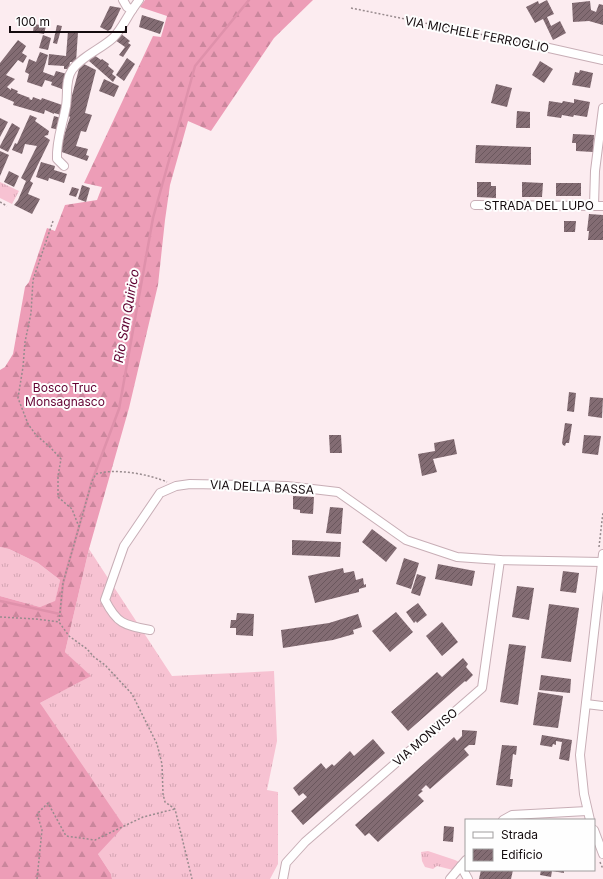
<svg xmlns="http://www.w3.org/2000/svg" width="603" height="879" font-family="Inter,sans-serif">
<defs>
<pattern id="grass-tufts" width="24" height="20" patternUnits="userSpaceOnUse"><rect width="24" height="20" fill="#f7c2d2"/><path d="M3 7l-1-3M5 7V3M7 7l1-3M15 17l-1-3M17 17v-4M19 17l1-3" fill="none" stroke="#d3a5b3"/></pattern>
<pattern id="forest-firs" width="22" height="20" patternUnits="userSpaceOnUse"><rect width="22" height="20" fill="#ed9db7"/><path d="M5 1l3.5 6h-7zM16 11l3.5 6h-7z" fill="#ca869c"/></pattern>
<pattern id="building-hatch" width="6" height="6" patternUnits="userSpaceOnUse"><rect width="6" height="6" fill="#836c73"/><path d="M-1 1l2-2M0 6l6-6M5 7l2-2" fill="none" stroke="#6a575d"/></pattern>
</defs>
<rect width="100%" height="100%" fill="#fcecf0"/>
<g fill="url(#grass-tufts)">
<polygon points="0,182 19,191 12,204 0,198"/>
<polygon points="0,547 9,549 38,563 60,580 55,602 40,607 0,596"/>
<polygon points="89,549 172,676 274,671 277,741 267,790 278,792 278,864 270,879 112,879 111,874 98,854 40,703 90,676 65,652"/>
<polygon points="428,851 455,860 459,862 453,870 437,866 433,869 425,867 422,861 421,852"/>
</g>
<polygon fill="url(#forest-firs)" points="145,0 313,0 274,38 211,131 188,121 170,185 165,220 158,285 129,408 89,549 65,652 91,676 40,703 124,826 98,854 111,874 112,879 0,879 0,596 40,607 55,601 60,580 38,563 9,549 0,547 0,370 5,367 13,354 25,287 29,282 47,228 55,231 65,205 97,200 102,187 84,183 153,36 161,37 167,16 140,7"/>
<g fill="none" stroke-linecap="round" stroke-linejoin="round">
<polyline stroke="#df91ab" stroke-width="2.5" points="0,601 60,614 63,583 88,495 92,481 119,409 153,218 195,66 249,0"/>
</g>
<g fill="url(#building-hatch)">
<polygon points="547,0 554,14 547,17 551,26 560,21 566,33 553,40 543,19 535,23 526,7 538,1 539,4"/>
<polygon points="590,1 591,10 596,12 599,4 603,5 603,25 589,21 573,22 572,3"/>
<polygon points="110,6 121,8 111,29 108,31 100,27"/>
<polygon points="142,15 164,22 160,34 139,27"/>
<polygon points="34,24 46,26 44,34 33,32"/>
<polygon points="57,25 62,26 57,44 53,43"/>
<polygon points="68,31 78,32 76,62 70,62 69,69 64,69 64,66 48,65 49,54 66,56"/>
<polygon points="120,33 130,41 128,43 131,45 123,57 119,55 125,47 115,40"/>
<polygon points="43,35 51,38 48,50 39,48"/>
<polygon points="18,40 26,46 22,53 27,56 23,63 18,60 6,75 15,79 7,87 11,90 11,88 18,91 17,93 30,98 29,99 32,100 33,97 41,100 42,98 65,106 61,115 54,113 54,114 45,110 44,114 13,105 14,102 0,96 0,63"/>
<polygon points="40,52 48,55 43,72 54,76 56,71 67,74 62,89 51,85 52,82 45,80 42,87 27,82 29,74 25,72 29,59 36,62"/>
<polygon points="94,55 101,60 102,59 109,64 108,66 114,71 112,74 116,77 113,82 89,61"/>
<polygon points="127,58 135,64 124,81 116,75"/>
<polygon points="540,61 553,69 544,83 532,75"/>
<polygon points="84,64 96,70 85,113 92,115 86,132 81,131 76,146 88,149 86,155 89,156 87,161 59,151 70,117 67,114 75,84 80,65"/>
<polygon points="580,70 593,73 590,88 572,85 575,72 579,73"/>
<polygon points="104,79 119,86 114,97 99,91"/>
<polygon points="496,84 512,88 507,107 491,103"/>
<polygon points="574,99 590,102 587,117 574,115 573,117 562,115 561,118 547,116 549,101 562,103 563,101 574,103"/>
<polygon points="517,111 530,112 530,128 516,128"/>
<polygon points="30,115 37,118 35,121 49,131 48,135 44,136 50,140 30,181 33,183 28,194 40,199 32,214 14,205 18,200 26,181 21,178 37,146 25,144 22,154 12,150 15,143 17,144"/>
<polygon points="54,116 61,118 59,130 51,128"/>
<polygon points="0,118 8,122 0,137"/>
<polygon points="12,123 20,128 8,152 0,148 0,146"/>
<polygon points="573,134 594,135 593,152 576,151 576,143 572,143"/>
<polygon points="476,145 531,147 531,165 475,163"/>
<polygon points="0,151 9,155 0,176"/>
<polygon points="41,162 55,166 54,170 67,174 64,183 49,178 48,181 36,177"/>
<polygon points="9,171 19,176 14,187 4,182"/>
<polygon points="477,182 491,182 491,186 496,186 496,198 477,197"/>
<polygon points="522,182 543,183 542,197 522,197"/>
<rect x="556" y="183" width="25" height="13"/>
<polygon points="82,185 90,188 86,202 78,199"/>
<polygon points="72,187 79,189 76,197 69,195"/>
<polygon points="589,214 603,215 603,240 588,240 589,231 587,231"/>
<polygon points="564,221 576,221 575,232 564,232"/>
<polygon points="569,392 576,393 574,412 567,411"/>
<polygon points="590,397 603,398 602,418 588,416"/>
<polygon points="565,423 572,424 569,443 566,443 565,446 563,445 562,443"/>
<polygon points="329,435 341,435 342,453 330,453"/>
<polygon points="584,435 601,436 598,455 582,453"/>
<polygon points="454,439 457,454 433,459 437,472 422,476 418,454 435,451 434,443"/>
<polygon points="293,496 314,497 313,514 300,513 300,510 293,509"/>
<polygon points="330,507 343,508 341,534 326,533"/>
<polygon points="372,529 397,548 386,562 362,542"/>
<polygon points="292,540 341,542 340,557 292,555"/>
<polygon points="404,558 419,563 411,589 396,584"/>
<polygon points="438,564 475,571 472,586 435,579"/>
<polygon points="343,568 344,573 354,571 356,580 363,578 364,585 366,584 366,587 359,589 359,592 315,603 308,576"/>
<polygon points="563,571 579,573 576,593 560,591"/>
<polygon points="417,574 426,577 420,596 411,593"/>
<polygon points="517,586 534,588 529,620 512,617"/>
<polygon points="418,603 427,615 417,623 416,621 414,623 406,612"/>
<polygon points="549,604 579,608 571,662 541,658"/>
<polygon points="396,612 413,632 390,652 372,631"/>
<polygon points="237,613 254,614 253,636 236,635 236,628 230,628 231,620 236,620"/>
<polygon points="358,614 362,627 353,630 354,634 333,640 283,648 281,630 329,623"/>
<polygon points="442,622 458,642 442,656 426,636"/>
<polygon points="509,644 526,646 518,705 500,702"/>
<polygon points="463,658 468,664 466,667 473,675 466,682 465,681 408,731 391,712 437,672 442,677"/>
<polygon points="541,675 571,679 570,693 539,690"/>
<polygon points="538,692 563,696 558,728 533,725"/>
<polygon points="462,730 477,731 475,745 469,745 464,749 469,755 430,789 426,785 421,790 423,791 418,795 424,801 378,842 369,833 365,836 355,825 454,737 457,741 462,736"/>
<polygon points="542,735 572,740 569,761 559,759 562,742 556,741 556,745 553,744 552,747 540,745"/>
<polygon points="373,739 385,753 303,825 291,811 307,797 303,793 299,796 293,788 321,763 326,769 332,764 334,766 350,751 354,756"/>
<polygon points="502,745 517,746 516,755 513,754 510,779 513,779 512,787 496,785"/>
<polygon points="444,826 454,827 453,842 443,841"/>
<polygon points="481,870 513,870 511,879 479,879"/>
<polygon points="541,870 564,870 564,873 552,871 551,877 540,875"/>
</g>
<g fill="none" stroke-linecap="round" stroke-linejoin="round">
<defs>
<g id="minor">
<polyline points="123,0 127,7 132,10 139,0"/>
<polyline points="531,44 603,60"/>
<path d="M64,166L57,159C56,140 63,124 66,106C68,94 65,80 72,70C82,56 101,49 113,38C121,30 126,19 132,10"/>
<polyline points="475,205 603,206"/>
<polyline points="594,206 595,171 603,108"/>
<path d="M150,630C124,625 117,624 105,600L124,546L160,493L176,486L190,484L287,486L338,492L406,540L457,557L500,560L602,562"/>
<polyline points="586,704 603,706"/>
<polyline points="503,820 512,815 587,811"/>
<polyline points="590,820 584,794 580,755 603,554"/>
<polyline points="594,830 603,854"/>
<polyline points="461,866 468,879"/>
<polyline points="283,879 286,863 305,842 482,688 500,560"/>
<polyline points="450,879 466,860"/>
</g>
</defs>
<use href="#minor" stroke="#c8aeb6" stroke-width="10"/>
<g stroke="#988b8e" stroke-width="1.5" stroke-dasharray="2 2" stroke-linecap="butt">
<polyline points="351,8 523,43"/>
<polyline points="0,202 7,206"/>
<polyline points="53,221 33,280 31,313 25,342 23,367 18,398 28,424 36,435 50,447 61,459 58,476 58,497 72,509 79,527 63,583 59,622"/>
<path d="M79,527L92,481L96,474C116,468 148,474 167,482"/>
<polyline points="599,547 603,512"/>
<polyline points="0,617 36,619 59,622 69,636 87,649 94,657 105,665 132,694 157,744 162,764 163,794 165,802 175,809 192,879"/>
<polyline points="600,862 603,869"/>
<polyline points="37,879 42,830 37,814 48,803 66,836 95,840 143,817 175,809"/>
</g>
<use href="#minor" stroke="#fff" stroke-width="8"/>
</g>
<g text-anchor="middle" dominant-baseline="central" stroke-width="4" stroke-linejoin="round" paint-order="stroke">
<g font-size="12" fill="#140b0e" stroke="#fefefe">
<text transform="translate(477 34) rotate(11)">VIA MICHELE FERROGLIO</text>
<text x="539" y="205">STRADA DEL LUPO</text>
<text transform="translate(262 487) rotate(3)">VIA DELLA BASSA</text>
<text transform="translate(425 737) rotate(-41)">VIA MONVISO</text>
</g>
<g font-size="12" fill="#620132" stroke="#fefefe">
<text x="65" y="387">Bosco Truc<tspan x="65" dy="14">Monsagnasco</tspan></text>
</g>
<g font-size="13" font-style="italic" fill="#5f0030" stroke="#fefefe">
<text transform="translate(126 316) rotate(-80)">Rio San Quirico</text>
</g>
</g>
<rect x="465" y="819" width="130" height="52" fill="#fefefe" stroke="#a09d9e"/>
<rect x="473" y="832" width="20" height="6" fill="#ffffff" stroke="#a09d9e"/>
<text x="501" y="839" font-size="12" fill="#140b0e">Strada</text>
<rect x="473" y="849" width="20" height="12" fill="url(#building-hatch)" stroke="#a09d9e"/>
<text x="501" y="859" font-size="12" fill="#140b0e">Edificio</text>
<path d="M10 26v6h116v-6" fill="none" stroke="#140b0e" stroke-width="2"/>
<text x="16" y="26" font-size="12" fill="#140b0e" stroke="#fefefe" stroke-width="3" paint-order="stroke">100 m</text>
</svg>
